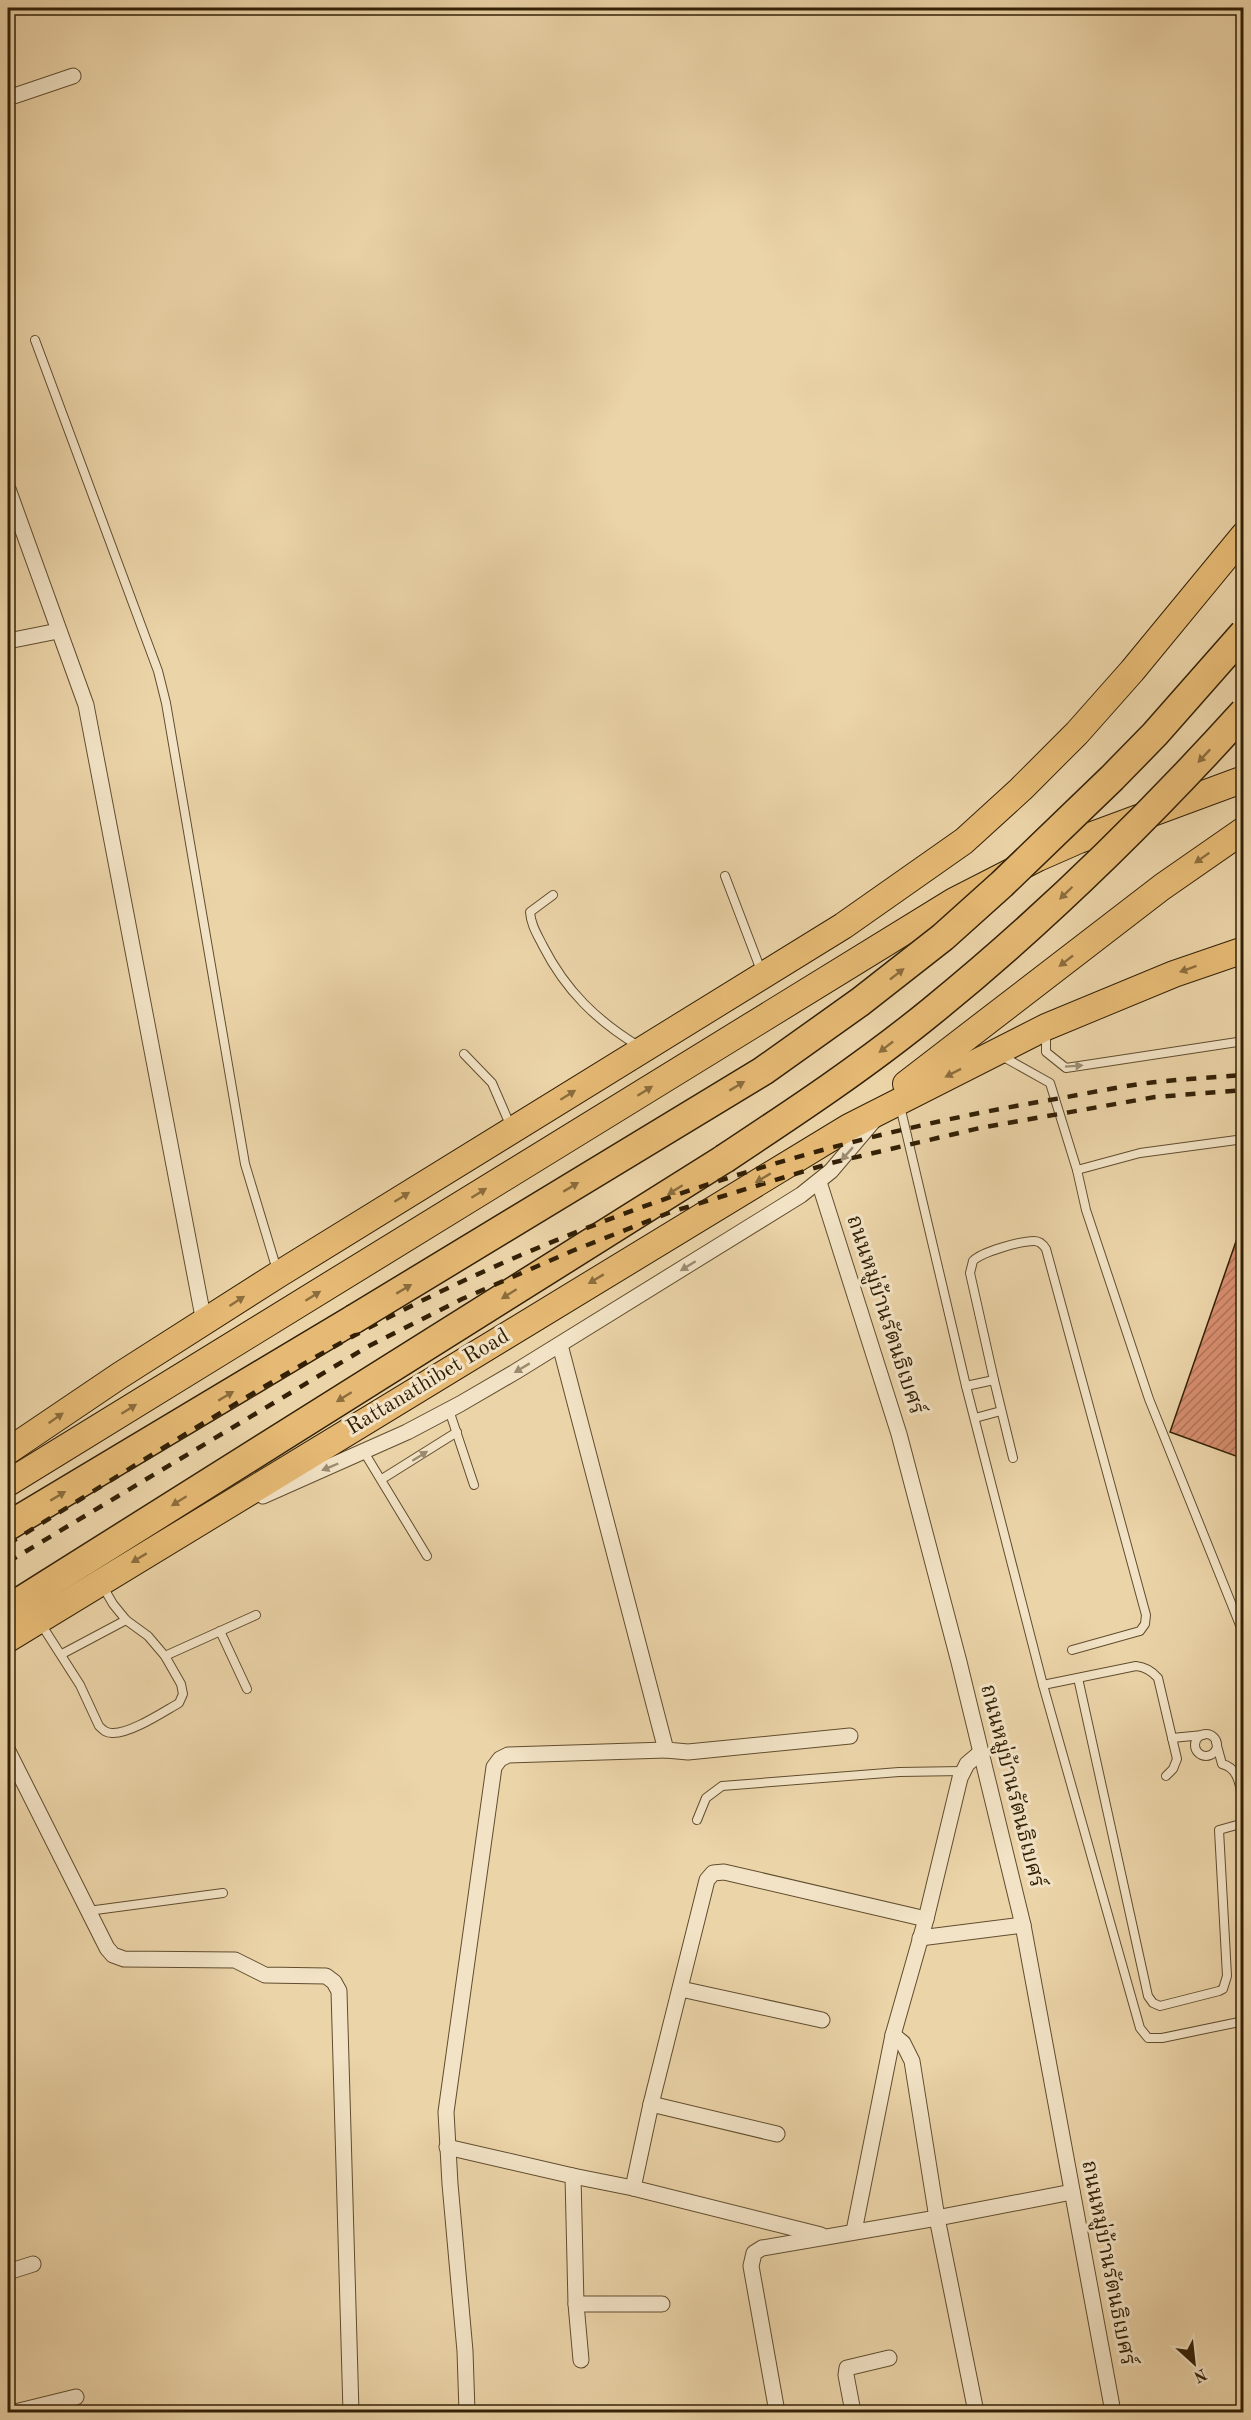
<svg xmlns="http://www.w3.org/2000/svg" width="1251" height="2420" font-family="'Old Standard TT','Noto Serif Thai',serif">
<defs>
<pattern id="building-hatch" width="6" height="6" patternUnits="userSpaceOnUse" patternTransform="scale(1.5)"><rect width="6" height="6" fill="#d88e6f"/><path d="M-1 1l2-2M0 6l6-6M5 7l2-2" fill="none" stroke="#b07459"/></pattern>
</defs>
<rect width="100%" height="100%" fill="#ebd4a8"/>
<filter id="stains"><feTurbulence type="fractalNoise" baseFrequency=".00333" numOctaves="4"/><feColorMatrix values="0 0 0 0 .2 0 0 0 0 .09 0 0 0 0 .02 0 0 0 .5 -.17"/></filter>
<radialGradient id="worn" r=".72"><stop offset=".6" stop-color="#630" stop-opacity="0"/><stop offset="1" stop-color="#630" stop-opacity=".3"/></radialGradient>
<polygon fill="url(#building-hatch)" stroke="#332006" stroke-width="1.5" points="1241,1227 1244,1227 1244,1459 1170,1432"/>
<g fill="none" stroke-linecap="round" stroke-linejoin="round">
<defs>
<g id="service">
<polyline points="35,340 158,671 166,703 245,1164 277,1270"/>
<polyline points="725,876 762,973"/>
<path d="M553,895L530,912C531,925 537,934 543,946C566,991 597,1021 640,1047"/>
<polyline points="1046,1032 1046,1052 1066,1068 1244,1041"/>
<polyline points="464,1054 492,1083 511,1127"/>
<polyline points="1000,1055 1050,1083 1077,1170 1086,1210 1149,1399 1244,1635"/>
<polyline points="900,1106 966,1386 1043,1685 1140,2028 1148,2038 1162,2038 1244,2021"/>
<polyline points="1077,1170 1140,1153 1244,1139"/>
<polyline points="994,1380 1013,1458"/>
<path d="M966,1386L994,1380L970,1273L973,1261C981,1252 1021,1241 1034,1241C1040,1241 1043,1244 1046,1249L1146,1615L1145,1624L1140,1631L1072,1650"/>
<polyline points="449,1410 474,1485"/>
<polyline points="975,1418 1001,1411"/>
<polyline points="364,1452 427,1556"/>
<polyline points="382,1479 457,1432"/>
<path d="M41,1624L80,1685L99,1726C103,1730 106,1733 112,1733C130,1734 163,1712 179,1703L183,1694L181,1684L165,1656L148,1636L126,1620L113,1604L102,1585"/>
<polyline points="220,1631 247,1689"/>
<polyline points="62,1654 126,1620"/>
<polyline points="165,1656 256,1615"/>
<polyline points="1078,1678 1148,1996 1153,2003 1160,2006 1219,1991 1223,1989 1227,1976 1219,1830 1244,1823"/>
<path d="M1043,1685L1136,1666C1146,1667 1152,1671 1158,1678L1177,1759L1173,1769L1166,1776"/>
<circle cx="1206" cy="1745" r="11"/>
<polyline points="1172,1738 1203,1735"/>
<path d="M1216,1742L1222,1764C1240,1768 1240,1789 1244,1805"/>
<polyline points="697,1820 706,1798 722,1786 899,1772 963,1771"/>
<polyline points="88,1911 223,1893"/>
</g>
<g id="minor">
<polyline points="8,98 73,76"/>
<polyline points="8,489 86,705 204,1322"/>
<polyline points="8,641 58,631"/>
<polyline points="819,1182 899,1434 959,1662 1023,1925 1113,2412"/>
<polyline points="560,1345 666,1750 688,1752 850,1736"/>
<polyline points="263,1496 407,1432 460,1404 515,1372 801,1195 831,1171 876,1118"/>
<polyline points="8,1751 107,1948 113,1955 124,1959 235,1960 265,1975 326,1976 334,1982 339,1991 351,2412"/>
<polyline points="920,1938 1023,1925"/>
<polyline points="681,1989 822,2020"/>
<polyline points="893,2035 903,2043 912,2061 937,2218 976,2412"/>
<polyline points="651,2104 777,2134"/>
<polyline points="447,2147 573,2176 633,2188 821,2235"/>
<polyline points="573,2176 576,2304 581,2360"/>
<polyline points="633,2188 651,2104 707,1880 713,1873 724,1872 926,1919"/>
<polyline points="854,2231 893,2035 926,1919 960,1778 967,1764 980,1753"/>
<polyline points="8,2272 33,2264"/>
<polyline points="576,2304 662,2304"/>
<polyline points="15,2412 76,2397"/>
<polyline points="467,2412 465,2351 450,2184 446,2112 494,1767 500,1759 508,1755 666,1750"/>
<polyline points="777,2412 751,2266 754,2253 762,2248 937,2218 1072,2192"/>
<polyline points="853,2412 846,2375 847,2368 889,2358"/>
</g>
<g id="primary">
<polyline points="906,1084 1162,887 1244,830"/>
<polyline points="8,1451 119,1376 279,1274 843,926 964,841 1021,789 1077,733 1132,671 1244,535"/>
<polyline points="8,1483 954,901 1038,858 1079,840 1244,779"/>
<polyline points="8,1639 849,1127 1046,1027 1174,974 1244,950"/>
</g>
<g id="motorway">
<polyline points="8,1526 354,1319"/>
<polyline points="8,1609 724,1159"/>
</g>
</defs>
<use href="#service" stroke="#614d2e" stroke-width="10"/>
<use href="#minor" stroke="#614d2e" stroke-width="17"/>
<use href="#primary" stroke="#332006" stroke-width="28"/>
<use href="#motorway" stroke="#332006" stroke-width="31"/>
<use href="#service" stroke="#f2e3c6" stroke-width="8"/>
<use href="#minor" stroke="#f2e3c6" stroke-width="15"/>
<use href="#primary" stroke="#e6ba74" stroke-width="26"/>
<use href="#motorway" stroke="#e6ba74" stroke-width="28"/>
<g stroke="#332006" stroke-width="4.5" stroke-dasharray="10 10" stroke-linecap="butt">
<path d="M8,1544C124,1473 239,1398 359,1333C572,1219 806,1142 1044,1101C1081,1095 1119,1086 1156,1082C1185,1079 1215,1077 1244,1075"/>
<polyline points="8,1562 367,1347 462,1299 572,1251 671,1212 831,1163 980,1128 1155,1097 1244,1090"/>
</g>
<defs>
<g id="motorway-bridge">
<path d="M724,1159C795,1112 866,1065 932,1011C1044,920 1147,819 1244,712"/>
<polyline points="354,1319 763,1071 860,1002 943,937 1002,884 1112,778 1155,734 1244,633"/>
</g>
</defs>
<use href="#motorway-bridge" stroke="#332006" stroke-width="31" stroke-linecap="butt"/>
<use href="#motorway-bridge" stroke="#e6ba74" stroke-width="28"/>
</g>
<defs><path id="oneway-solid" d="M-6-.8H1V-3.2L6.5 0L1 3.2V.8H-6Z" transform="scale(1.5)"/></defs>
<g fill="#8c6d3d">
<use href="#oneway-solid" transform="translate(1204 756) rotate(133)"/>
<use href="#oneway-solid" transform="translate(1202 858) rotate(145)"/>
<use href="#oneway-solid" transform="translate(1066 893) rotate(136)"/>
<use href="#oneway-solid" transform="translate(1066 961) rotate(142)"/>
<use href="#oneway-solid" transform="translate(1188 969) rotate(160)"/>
<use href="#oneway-solid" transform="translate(897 974) rotate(-38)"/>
<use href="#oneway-solid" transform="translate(886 1047) rotate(142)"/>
<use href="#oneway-solid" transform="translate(953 1073) rotate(153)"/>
<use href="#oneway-solid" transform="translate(737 1086) rotate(-31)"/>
<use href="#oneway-solid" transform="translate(645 1091) rotate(-32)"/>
<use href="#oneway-solid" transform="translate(568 1095) rotate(-32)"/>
<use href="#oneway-solid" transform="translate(763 1178) rotate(149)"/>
<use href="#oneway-solid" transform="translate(571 1187) rotate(-31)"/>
<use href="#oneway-solid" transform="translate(675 1190) rotate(148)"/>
<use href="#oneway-solid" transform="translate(479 1193) rotate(-32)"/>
<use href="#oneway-solid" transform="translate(402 1197) rotate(-32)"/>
<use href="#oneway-solid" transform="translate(596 1279) rotate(149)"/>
<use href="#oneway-solid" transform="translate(404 1289) rotate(-31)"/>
<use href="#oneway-solid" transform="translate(509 1294) rotate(148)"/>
<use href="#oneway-solid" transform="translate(313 1296) rotate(-32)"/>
<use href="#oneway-solid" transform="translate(237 1301) rotate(-33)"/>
<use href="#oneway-solid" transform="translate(226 1396) rotate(-31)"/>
<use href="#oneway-solid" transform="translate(344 1397) rotate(148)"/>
<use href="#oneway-solid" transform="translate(129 1409) rotate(-32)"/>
<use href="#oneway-solid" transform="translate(56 1418) rotate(-35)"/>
<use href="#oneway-solid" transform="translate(58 1496) rotate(-31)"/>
<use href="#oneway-solid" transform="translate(179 1501) rotate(148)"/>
<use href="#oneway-solid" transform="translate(139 1558) rotate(149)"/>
</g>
<g fill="#9c8b70">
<use href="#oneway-solid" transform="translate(1074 1066) rotate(-4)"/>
<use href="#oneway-solid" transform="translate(847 1154) rotate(131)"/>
<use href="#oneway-solid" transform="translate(688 1266) rotate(148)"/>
<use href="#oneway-solid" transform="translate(522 1368) rotate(149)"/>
<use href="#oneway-solid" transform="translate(420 1456) rotate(-32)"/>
<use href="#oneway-solid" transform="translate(330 1467) rotate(157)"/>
</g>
<g text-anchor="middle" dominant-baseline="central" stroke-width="6" stroke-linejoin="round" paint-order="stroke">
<g font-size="22" fill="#332006" stroke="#f2e3c6">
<text transform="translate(885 1315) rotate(72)">ถนนหมู่บ้านรัตนธิเบศร์</text>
<text transform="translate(428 1382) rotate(-31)">Rattanathibet Road</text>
<text transform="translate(1012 1786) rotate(76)">ถนนหมู่บ้านรัตนธิเบศร์</text>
<text transform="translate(1108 2263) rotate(79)">ถนนหมู่บ้านรัตนธิเบศร์</text>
</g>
</g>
<rect width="1251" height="2420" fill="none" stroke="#ebd4a8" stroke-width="30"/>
<rect x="9" y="9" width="1233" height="2402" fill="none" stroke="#332006" stroke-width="3"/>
<rect x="15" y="15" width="1221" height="2390" fill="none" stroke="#332006" stroke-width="1.5"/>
<g transform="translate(1194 2363) rotate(153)" stroke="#f2e3c6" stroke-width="4.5" paint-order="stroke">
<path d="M0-4.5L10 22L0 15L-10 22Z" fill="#332006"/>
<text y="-9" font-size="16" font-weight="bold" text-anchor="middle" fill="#332006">N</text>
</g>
<rect width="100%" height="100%" filter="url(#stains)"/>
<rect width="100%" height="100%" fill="url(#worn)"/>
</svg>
